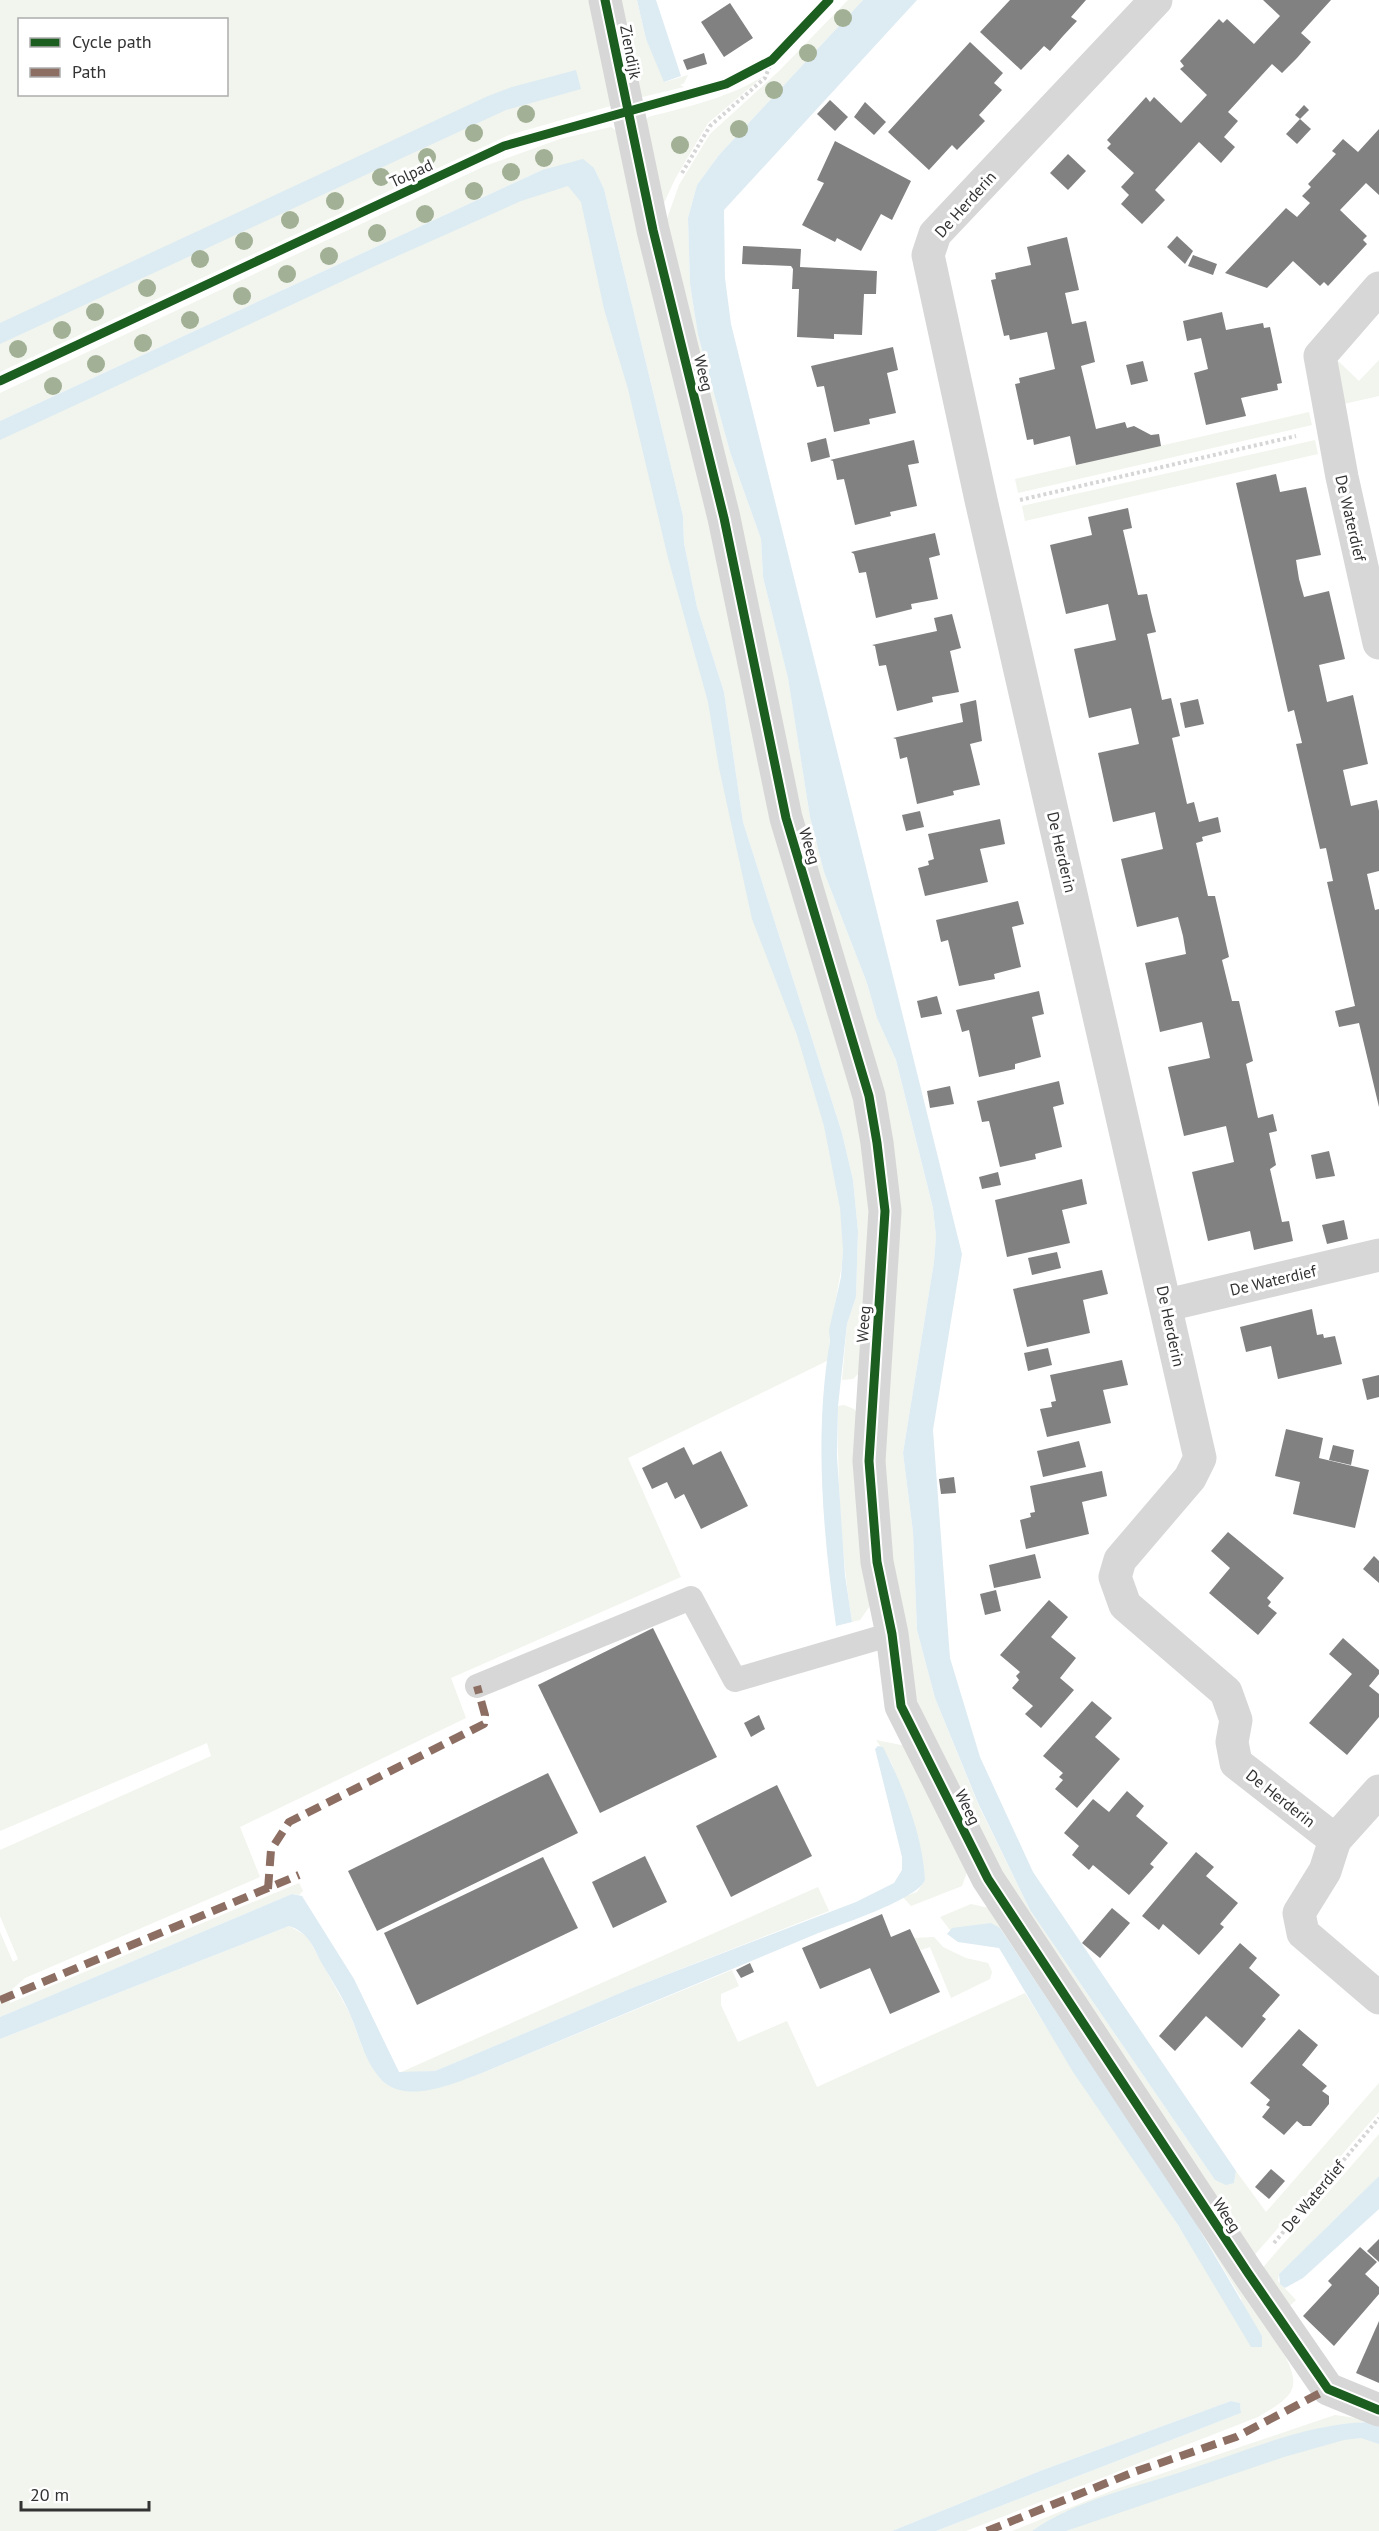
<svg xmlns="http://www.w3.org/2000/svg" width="1379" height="2531" font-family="'PT Sans',sans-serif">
<rect width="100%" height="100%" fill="#fff"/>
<g fill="#f1f5ed" fill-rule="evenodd">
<path d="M0,0H593L614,105L509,135L0,372ZM20,20H226V94H20Z"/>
<polygon points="613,0 637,0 646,39 665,82 688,75 684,83 680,85 684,87 634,99"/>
<polygon points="848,0 863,0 719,155 697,185 688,218 690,284 698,335 730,452 761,539 763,577 788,677 810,817 824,872 867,983 877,1018 896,1060 933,1208 936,1236 934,1262 903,1453 913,1532 917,1630 935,1698 978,1804 1030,1910 1215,2180 1234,2183 1236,2171 1266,2212 1379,2083 1379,2112 1251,2259 996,1871 937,1755 913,1689 880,1483 892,1301 820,898 663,230 679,185 710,134 779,71"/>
<path d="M765,75L708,123L675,179L664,203L642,130L648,117C689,106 729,98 765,75Z"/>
<polygon points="611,127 622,135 871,1174 862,1370 853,1379 842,1380 847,1324 856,1297 858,1231 853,1180 842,1133 743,822 724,692 697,607 684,543 683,516 604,189 594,168 542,170 0,421 0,393 485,166 560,139"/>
<polygon points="579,171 765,918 848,1192 842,1264 830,1333 829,1360 628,1458 681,1577 451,1678 466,1718 240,1827 260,1877 25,1978 8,1993 10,2003 299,1883 303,1891 299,1895 292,1894 0,2017 0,1932 13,1962 18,1959 0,1916 0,1850 211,1756 207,1743 0,1831 0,432"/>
<polygon points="1337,360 1359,381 1379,360 1379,396 1339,405"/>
<polygon points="1309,412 1312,425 1018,493 1015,479"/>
<polygon points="1315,440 1318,454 1025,521 1022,506"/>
<path d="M844,1405L854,1409L859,1416L874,1600L860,1620L852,1622C841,1553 837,1476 838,1406Z"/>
<polygon points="876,1740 906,1746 967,1872 962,1886 911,1906 903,1897 917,1892 925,1880 920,1847 901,1790 891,1762"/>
<polygon points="818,1887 829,1911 632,1988 435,2071 399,2073"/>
<path d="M971,1904L998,1910L1279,2344C1302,2387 1299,2393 1258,2417L966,2531H936L1241,2413L1240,2403L1231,2401L1040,2471L892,2531H0V2039L289,1926L307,1936L350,2014L363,2049L399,2089C430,2092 453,2083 482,2073L732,1970L739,1986L721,1994V2005L738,2042L787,2021L817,2087L1025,1993C1098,2112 1184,2223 1251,2346L1241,2298L1191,2215L1000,1928L950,1930L940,1917Z"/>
<polygon points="934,1937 943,1947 966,1958 988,1963 992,1972 990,1979 951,1998 930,1947 921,1950 914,1938"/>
<polygon points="1379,2134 1379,2176 1279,2274 1278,2281 1296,2300 1283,2312 1259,2272"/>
<polygon points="1335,2415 1370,2420 1249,2450 1065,2512 1032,2531 1012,2531 1116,2489"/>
<polygon points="1379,2433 1379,2531 1066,2531 1313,2434"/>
</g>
<g fill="#ddebf3">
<polygon points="637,0 656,0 681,76 664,82 646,39"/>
<polygon points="863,0 917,0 724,210 725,278 731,324 962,1254 933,1430 950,1658 980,1757 1033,1872 1236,2171 1234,2183 1226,2185 1215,2180 1030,1910 978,1803 935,1698 917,1630 913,1532 903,1453 934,1262 936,1236 933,1208 896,1060 877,1018 867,983 824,872 810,817 788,678 763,577 761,539 730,452 698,335 690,284 688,218 697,185 719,155"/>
<polygon points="576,70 581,89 506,110 0,344 0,323 488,96 512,87"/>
<path d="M583,159L594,168L604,189L683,516L684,543L697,607L724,692L743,822L842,1133L853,1180L858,1231L856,1297L847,1324L838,1406L837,1457L845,1575L852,1622L836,1626C823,1533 814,1434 830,1341L829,1330L841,1277L843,1250L840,1208L824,1126L797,1035L752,919L719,768L708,702L668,558L628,389L604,309L581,202L568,186L521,201L375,266L0,440V421L542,170Z"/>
<path d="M878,1746L883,1747C903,1786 923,1836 925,1880C917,1900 838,1925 816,1934L482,2073C454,2083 403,2107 379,2077C364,2059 359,2035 350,2014C342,1996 331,1979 321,1962C313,1946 308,1932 289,1926L0,2039V2017L292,1894L302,1896L354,1979L399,2072L435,2071L632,1988L856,1902L894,1883L902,1870V1857L875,1749Z"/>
<polygon points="991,1923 1000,1928 1191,2215 1262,2336 1262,2347 1251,2347 1178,2225 1073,2072 999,1948 958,1942 947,1934 952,1928"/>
<polygon points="1379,2176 1379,2209 1303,2278 1285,2288 1280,2284 1279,2274"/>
<polygon points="1231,2401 1240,2403 1241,2413 936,2531 892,2531 1040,2471"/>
<path d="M1368,2422L1379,2425V2444L1361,2438L1344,2440L1284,2457L1066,2531H1032C1076,2500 1133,2488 1184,2471C1243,2452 1305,2424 1368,2422Z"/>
</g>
<g fill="#818181">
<polygon points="1010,0 1086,0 1071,17 1077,21 1063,36 1050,51 1044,46 1021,70 980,32"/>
<polygon points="1263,0 1331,0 1301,33 1311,42 1297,58 1282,73 1272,64 1228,112 1238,121 1224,137 1235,147 1221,163 1199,142 1155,190 1165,200 1142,224 1121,204 1129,195 1121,187 1134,173 1107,148 1111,144 1107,140 1146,97 1150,102 1154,97 1181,123 1207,95 1180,69 1184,66 1180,61 1219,19 1223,23 1227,19 1254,44 1280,16"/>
<polygon points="730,3 753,38 724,57 701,22"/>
<polygon points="970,42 1003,73 994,83 1002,90 979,115 985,121 957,150 952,145 929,170 888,132"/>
<polygon points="704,53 707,64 687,70 683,60"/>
<polygon points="830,100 848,117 835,131 817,114"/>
<polygon points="865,102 886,122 874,135 854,117"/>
<polygon points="1304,105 1309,110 1300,119 1295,115"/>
<polygon points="1300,119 1311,129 1297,144 1286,134"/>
<polygon points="1379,129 1379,195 1366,183 1340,210 1367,236 1363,240 1367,244 1328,286 1324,282 1320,286 1293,261 1267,288 1225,273 1286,208 1297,217 1310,203 1302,196 1311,187 1308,184 1336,154 1332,151 1343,139 1358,152"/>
<polygon points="835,141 911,181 892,220 881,214 861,251 837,238 835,242 802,225 824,183 817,180"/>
<polygon points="1068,154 1086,171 1068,190 1050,173"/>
<polygon points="1177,236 1193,251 1185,264 1167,247"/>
<polygon points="1067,237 1079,290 1065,293 1072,324 1086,321 1095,362 1081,366 1096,429 1125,422 1127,428 1134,426 1151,435 1159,434 1161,446 1076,465 1070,436 1034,445 1033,439 1027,440 1015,384 1020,383 1019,378 1055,369 1047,332 1010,340 1009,335 1004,336 991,280 996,279 995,273 1031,265 1027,247"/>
<polygon points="743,246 801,249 800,267 877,271 876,294 864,294 862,335 834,334 834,339 797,337 799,289 792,289 793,269 791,266 742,264"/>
<polygon points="1193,255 1217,264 1213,275 1188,266"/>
<polygon points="1222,312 1226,330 1263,323 1264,328 1270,327 1282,383 1277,384 1278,390 1241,398 1246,416 1206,425 1194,373 1208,369 1201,338 1187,341 1183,321"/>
<polygon points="893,347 898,370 887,373 896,413 869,419 870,424 834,432 824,386 817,387 811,366"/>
<polygon points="1143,361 1148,381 1131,385 1126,365"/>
<polygon points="826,438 830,457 811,462 807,443"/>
<polygon points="914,440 919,463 908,465 917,506 890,512 891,516 855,525 844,479 837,480 833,461 830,460"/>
<polygon points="1276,474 1280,492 1306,487 1321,555 1296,560 1299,579 1304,597 1329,591 1345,659 1319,665 1327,702 1353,695 1368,764 1343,770 1351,806 1377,800 1379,811 1379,871 1367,874 1375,910 1379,909 1379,1107 1359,1023 1339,1027 1335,1011 1355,1006 1327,882 1333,881 1326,848 1320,849 1296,744 1302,743 1294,710 1288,712 1236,483"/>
<polygon points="1128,508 1132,528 1123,530 1138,595 1147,594 1151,612 1156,632 1147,634 1162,700 1171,698 1180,736 1172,738 1187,804 1194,802 1199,822 1218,817 1221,832 1202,837 1203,841 1196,843 1208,896 1215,896 1229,957 1222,960 1232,1001 1239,1001 1253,1061 1246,1064 1258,1118 1273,1114 1277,1131 1269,1133 1276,1165 1270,1169 1282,1222 1289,1221 1293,1241 1254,1250 1250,1231 1208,1241 1192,1172 1234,1162 1226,1126 1184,1136 1168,1067 1210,1058 1202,1022 1160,1032 1145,963 1186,954 1183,936 1178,917 1137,927 1121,859 1163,849 1159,831 1155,812 1113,822 1098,753 1139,744 1131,708 1089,718 1074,649 1116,640 1108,604 1066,614 1050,545 1092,535 1088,517"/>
<polygon points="935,533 940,555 929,558 938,599 911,604 912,609 876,618 866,572 859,573 854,554 851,552"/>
<polygon points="952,614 961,648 950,651 959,692 932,697 933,702 897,711 886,665 879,666 875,646 872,645 937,631 934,618"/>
<polygon points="1198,699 1204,724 1185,728 1180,703"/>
<polygon points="976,700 982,741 970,744 980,785 953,791 954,795 917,804 907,757 900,759 896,739 893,738 963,722 960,704"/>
<polygon points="920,811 924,827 906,831 902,815"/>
<polygon points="1000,819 1005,844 980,849 988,882 925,896 918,868 929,865 928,861 934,859 928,834"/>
<polygon points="1018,901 1024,924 1012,927 1021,967 994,974 995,979 959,986 948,940 941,942 936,920"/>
<polygon points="1039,991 1044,1014 1032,1017 1041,1057 1015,1064 1015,1069 979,1077 969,1030 962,1032 956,1010"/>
<polygon points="937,996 942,1014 921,1018 917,1001"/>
<polygon points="1059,1081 1064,1104 1053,1107 1062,1147 1035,1154 1036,1159 1000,1167 989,1121 982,1122 977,1101"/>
<polygon points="950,1086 954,1104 930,1108 927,1091"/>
<polygon points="1329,1151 1335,1176 1316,1179 1311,1155"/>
<polygon points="998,1172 1001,1185 982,1189 979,1177"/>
<polygon points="1082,1179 1087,1204 1062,1210 1070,1243 1007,1257 995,1200"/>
<polygon points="1344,1220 1348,1239 1327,1244 1322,1225"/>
<polygon points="1057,1252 1061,1268 1032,1275 1028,1258"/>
<polygon points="1102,1270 1108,1294 1083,1300 1090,1333 1027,1347 1013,1289"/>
<polygon points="1312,1309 1317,1335 1323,1334 1324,1338 1335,1336 1342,1364 1278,1379 1271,1346 1246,1352 1240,1327"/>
<polygon points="1048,1348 1052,1365 1028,1371 1024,1353"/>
<polygon points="1122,1360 1128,1385 1103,1390 1111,1423 1047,1437 1040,1409 1052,1407 1051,1402 1056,1401 1050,1375"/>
<polygon points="1379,1375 1379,1397 1367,1400 1362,1379"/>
<polygon points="1286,1429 1323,1438 1319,1458 1369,1470 1355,1528 1293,1514 1300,1482 1275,1476"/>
<polygon points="1079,1441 1086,1467 1043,1477 1037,1451"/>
<polygon points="1333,1445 1354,1450 1351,1465 1329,1460"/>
<polygon points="684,1447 693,1465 721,1451 748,1506 701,1529 684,1494 675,1499 667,1482 652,1489 642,1468"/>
<polygon points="1102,1471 1107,1496 1082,1502 1089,1534 1026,1549 1020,1520 1031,1517 1030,1513 1035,1512 1030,1486"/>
<polygon points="954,1477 956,1493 941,1494 939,1479"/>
<polygon points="1228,1532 1284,1578 1267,1598 1271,1602 1268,1606 1277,1613 1258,1635 1209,1593 1230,1568 1211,1551"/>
<polygon points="1035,1554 1041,1578 994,1588 989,1565"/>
<polygon points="1374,1556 1379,1561 1379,1583 1363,1569"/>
<polygon points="996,1590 1001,1611 985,1615 980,1594"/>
<polygon points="1049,1600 1068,1617 1051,1637 1076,1658 1060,1678 1074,1690 1041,1728 1025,1714 1033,1706 1012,1688 1019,1680 1016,1676 1020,1672 1000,1655"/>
<polygon points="653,1628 717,1757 600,1813 538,1685"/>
<polygon points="1343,1638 1379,1670 1379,1674 1369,1686 1379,1694 1379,1717 1347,1755 1309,1723 1352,1674 1329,1654"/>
<polygon points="1092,1701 1112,1718 1095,1737 1120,1759 1077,1808 1055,1789 1063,1780 1059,1777 1063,1773 1043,1756"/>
<polygon points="759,1715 765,1729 751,1737 744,1723"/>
<polygon points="548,1773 578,1833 377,1931 348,1871"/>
<polygon points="777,1785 812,1856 731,1897 696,1826"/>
<polygon points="1127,1791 1144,1806 1136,1816 1168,1843 1150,1864 1154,1867 1129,1895 1093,1865 1089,1870 1072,1855 1079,1846 1064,1833 1093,1799 1109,1812"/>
<polygon points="1196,1852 1214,1867 1206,1876 1238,1903 1220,1924 1224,1927 1199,1955 1163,1924 1159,1930 1142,1916"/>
<polygon points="645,1856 667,1902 613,1928 592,1882"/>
<polygon points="543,1857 578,1928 417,2005 384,1933"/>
<polygon points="1112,1908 1130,1923 1100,1958 1082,1943"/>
<polygon points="882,1914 891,1937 910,1929 940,1992 890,2014 870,1968 820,1989 802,1948"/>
<polygon points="1240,1943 1257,1958 1249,1968 1280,1995 1262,2016 1266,2019 1242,2048 1206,2016 1175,2051 1159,2036"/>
<polygon points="750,1963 754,1972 741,1978 736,1970"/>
<polygon points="1299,2029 1318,2045 1302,2065 1327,2086 1322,2091 1329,2096 1329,2104 1311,2126 1303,2126 1297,2121 1284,2135 1262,2117 1270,2107 1266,2105 1270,2100 1250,2083"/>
<polygon points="1271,2169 1285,2181 1269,2199 1255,2187"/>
<polygon points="1379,2239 1379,2262 1367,2251"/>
<polygon points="1360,2247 1377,2262 1365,2274 1379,2287 1379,2294 1334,2346 1303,2316 1332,2285 1328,2281"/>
<polygon points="1379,2321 1379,2383 1356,2373"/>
</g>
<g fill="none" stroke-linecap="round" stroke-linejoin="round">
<g stroke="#d6d6d6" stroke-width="4" stroke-dasharray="3 3" stroke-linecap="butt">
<polyline points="682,173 710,126 765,78 772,60"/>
<polyline points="1020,500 1296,436"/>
<polyline points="1274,2243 1379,2118"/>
</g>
<polyline stroke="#d7d7d7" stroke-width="24" points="477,1686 691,1598 735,1680 892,1634"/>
<g stroke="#d7d7d7" stroke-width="33">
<polyline points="605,0 653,230 724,518 786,818 869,1096 877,1143 885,1211 869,1461 877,1562 892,1634 901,1706 988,1879 1248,2273 1328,2389 1379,2410"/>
<polyline points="1156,0 935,234 928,255 981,500 1200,1458 1190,1478 1120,1560 1115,1577 1125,1605 1226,1692 1236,1720 1232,1742 1236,1763 1335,1840 1325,1871 1299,1913 1303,1933 1379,1998"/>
<polyline points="1379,288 1320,356 1342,477 1379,643"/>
<polyline points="1167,1305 1379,1255"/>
<polyline points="1335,1840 1379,1791"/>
</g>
<g stroke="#8d6e63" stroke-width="8" stroke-dasharray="15 8" stroke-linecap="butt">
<polyline points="268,1889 271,1850 289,1822 484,1724 485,1715 477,1686"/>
<polyline points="0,2000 299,1875"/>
<polyline points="987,2531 1134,2472 1236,2437 1328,2389"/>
</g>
<defs>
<g id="cycleway">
<polyline points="605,0 653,230 724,518 786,818 869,1096 877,1143 885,1211 869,1461 877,1562 892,1634 901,1706 988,1879 1248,2273 1328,2389 1379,2410"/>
<polyline points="0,381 504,146 726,84 772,60 829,0"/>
</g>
</defs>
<use href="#cycleway" stroke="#fff" stroke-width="13"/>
<use href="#cycleway" stroke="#1b5e20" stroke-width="9"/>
</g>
<g fill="#a2b095">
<circle cx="843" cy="18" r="9"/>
<circle cx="808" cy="53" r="9"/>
<circle cx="774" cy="90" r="9"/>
<circle cx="526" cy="114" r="9"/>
<circle cx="739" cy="129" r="9"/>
<circle cx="474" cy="133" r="9"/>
<circle cx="680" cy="145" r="9"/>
<circle cx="427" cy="157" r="9"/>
<circle cx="544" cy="158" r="9"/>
<circle cx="511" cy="172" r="9"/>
<circle cx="381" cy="177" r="9"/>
<circle cx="474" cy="191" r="9"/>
<circle cx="335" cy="201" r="9"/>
<circle cx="425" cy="214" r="9"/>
<circle cx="290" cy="220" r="9"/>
<circle cx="377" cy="233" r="9"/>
<circle cx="244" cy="241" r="9"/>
<circle cx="329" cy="256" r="9"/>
<circle cx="200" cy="259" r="9"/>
<circle cx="287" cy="274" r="9"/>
<circle cx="147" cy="288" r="9"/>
<circle cx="242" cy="296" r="9"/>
<circle cx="95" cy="312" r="9"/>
<circle cx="190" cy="320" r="9"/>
<circle cx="62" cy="330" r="9"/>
<circle cx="143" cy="343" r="9"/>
<circle cx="18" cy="349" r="9"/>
<circle cx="96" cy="364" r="9"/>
<circle cx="53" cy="386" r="9"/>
</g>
<g text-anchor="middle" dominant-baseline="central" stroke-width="6" stroke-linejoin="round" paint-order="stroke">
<g font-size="16" fill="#333" stroke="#fff">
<text transform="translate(631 52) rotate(79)">Ziendijk</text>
<text transform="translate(411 173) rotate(-25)">Tolpad</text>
<text transform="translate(965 204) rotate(-48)">De Herderin</text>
<text transform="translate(704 373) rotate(76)">Weeg</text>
<text transform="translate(1351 518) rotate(77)">De Waterdief</text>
<text transform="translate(810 846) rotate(73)">Weeg</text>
<text transform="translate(1062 852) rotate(77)">De Herderin</text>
<text transform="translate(1273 1280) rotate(-13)">De Waterdief</text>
<text transform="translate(863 1324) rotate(-86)">Weeg</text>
<text transform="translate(1171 1326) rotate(78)">De Herderin</text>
<text transform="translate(1281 1798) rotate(38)">De Herderin</text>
<text transform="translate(968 1807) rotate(64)">Weeg</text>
<text transform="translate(1313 2196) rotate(-50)">De Waterdief</text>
<text transform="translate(1227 2215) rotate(57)">Weeg</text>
</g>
</g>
<rect x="18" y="18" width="210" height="78" fill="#ffffff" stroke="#adadad" stroke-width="1.5"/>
<rect x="30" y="38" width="30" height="9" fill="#1b5e20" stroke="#adadad" stroke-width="1.5"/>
<text x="72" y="48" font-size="18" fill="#333333">Cycle path</text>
<rect x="30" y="68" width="30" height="9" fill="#8d6e63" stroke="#adadad" stroke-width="1.5"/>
<text x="72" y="78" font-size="18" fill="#333333">Path</text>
<path d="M21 2501v9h128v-9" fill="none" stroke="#333333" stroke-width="3"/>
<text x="30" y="2501" font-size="18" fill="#333333" stroke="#ffffff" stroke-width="4.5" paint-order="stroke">20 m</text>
</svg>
